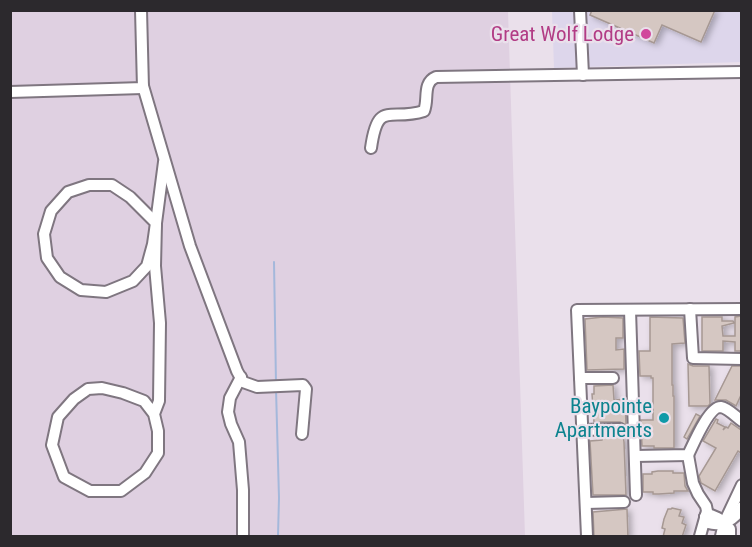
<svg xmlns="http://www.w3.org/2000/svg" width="752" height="547" font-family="'Roboto Condensed',sans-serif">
<defs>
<filter id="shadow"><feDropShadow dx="3.5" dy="2" stdDeviation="3" flood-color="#0004"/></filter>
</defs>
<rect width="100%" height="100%" fill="#eae0eb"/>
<polygon fill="#ddd6eb" points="552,11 592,11 662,25 701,42 715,11 741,11 741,62 554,68"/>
<polygon fill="#dfd0e1" points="10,11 508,11 525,536 11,536"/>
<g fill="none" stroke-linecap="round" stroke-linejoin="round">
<g stroke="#a4b8db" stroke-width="2">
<polyline points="274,262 276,384"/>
<polyline points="276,389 279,498 278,536"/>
</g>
</g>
<g fill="#d5c7c2" stroke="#a69893" stroke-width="1.5" filter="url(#shadow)">
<polygon points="592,10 715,10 701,42 662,25 654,43 590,15"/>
<polygon points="741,316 741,351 735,351 735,342 723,341 723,351 702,351 702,317 722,317 722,321 733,321 734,323 722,326 723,336 735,336 735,317"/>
<polygon points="603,317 623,318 623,338 616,338 616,350 624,349 624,369 587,370 585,319"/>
<polygon points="650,317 683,318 685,343 672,344 672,385 673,385 673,396 674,396 674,448 654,448 654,446 642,446 641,420 653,420 653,378 651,378 651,376 640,376 639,351 650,351"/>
<polygon points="688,364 693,366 709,366 710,404 708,406 689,406"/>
<polygon points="732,366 741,366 741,395 736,406 726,400 715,400"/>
<polygon points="613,385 614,400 625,399 626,425 620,422 594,422 592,394 594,394 594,386"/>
<polygon points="696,414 700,416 687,439 684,437"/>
<polygon points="716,419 718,420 717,423 725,427 723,430 726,427 728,428 731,423 741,430 741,453 738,451 715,491 701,483 699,476 716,448 703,441"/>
<polygon points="620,436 623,436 624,442 626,495 593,495 590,441 602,440 603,437"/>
<polygon points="658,471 673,471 673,473 684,473 685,486 688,491 674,491 674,493 659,494 653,494 653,492 643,492 643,474 652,474 652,472"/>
<polygon points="672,508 681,510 679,516 684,517 682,523 686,525 682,537 663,537 665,529 662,528 664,519 668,509 671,509"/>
<polygon points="627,509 628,537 594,537 593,512"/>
</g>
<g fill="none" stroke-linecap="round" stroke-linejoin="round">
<defs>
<g id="minor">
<polyline points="580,10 583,75"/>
<polyline points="143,86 190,246 237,371 243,382 257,387 303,385 306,389 302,434"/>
<polyline points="10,92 143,88 141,10"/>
<path d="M371,148C378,99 389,122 424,111C429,99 422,83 436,77L742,72"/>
<polygon points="89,185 112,185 130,197 156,223 153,244 147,266 133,281 106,292 81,290 60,277 47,258 44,234 51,211 68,192"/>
<polyline points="690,309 693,358 742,359"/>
<polyline points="630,310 636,495"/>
<polyline points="241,377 230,398 228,412 231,424 239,442 243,490 243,536"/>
<polyline points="580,378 613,378"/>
<polyline points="154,414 144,401 123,393 102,388 88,389 74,399 58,417 52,445 64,477 90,491 121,491 145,473 158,453 158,431 154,414 159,401 160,323 155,266 156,223 164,162"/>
<polyline points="583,430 620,429"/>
<polyline points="688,455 693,483 698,494 706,506 707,511 700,536"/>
<path d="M635,456L688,455C693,445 709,406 721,407C728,408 736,417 742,421"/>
<polyline points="586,503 624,502"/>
<path d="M705,517L708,523C723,527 735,520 742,507"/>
<polyline points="705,517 711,515 718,518 730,529 730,536"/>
<polyline points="587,536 577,310 742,309"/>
<polyline points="721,536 724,523 742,485"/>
</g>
</defs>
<use href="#minor" stroke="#7f7680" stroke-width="14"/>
<use href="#minor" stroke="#fff" stroke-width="10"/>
</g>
<circle fill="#d1479c" stroke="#eae0eb" stroke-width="2" cx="646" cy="34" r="6"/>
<circle fill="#0f9aa8" stroke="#eae0eb" stroke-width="2" cx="664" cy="418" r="6"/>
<g text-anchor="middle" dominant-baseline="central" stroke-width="4.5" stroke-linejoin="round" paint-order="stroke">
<g font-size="21" fill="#b23c85" stroke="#eae0eb" text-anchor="end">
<text x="634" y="34">Great Wolf Lodge</text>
</g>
<g font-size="21" fill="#0d838f" stroke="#eae0eb" text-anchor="end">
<text x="652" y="406">Baypointe<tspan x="652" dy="24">Apartments</tspan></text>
</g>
</g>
<rect width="752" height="547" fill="none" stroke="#2c292d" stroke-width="24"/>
</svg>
